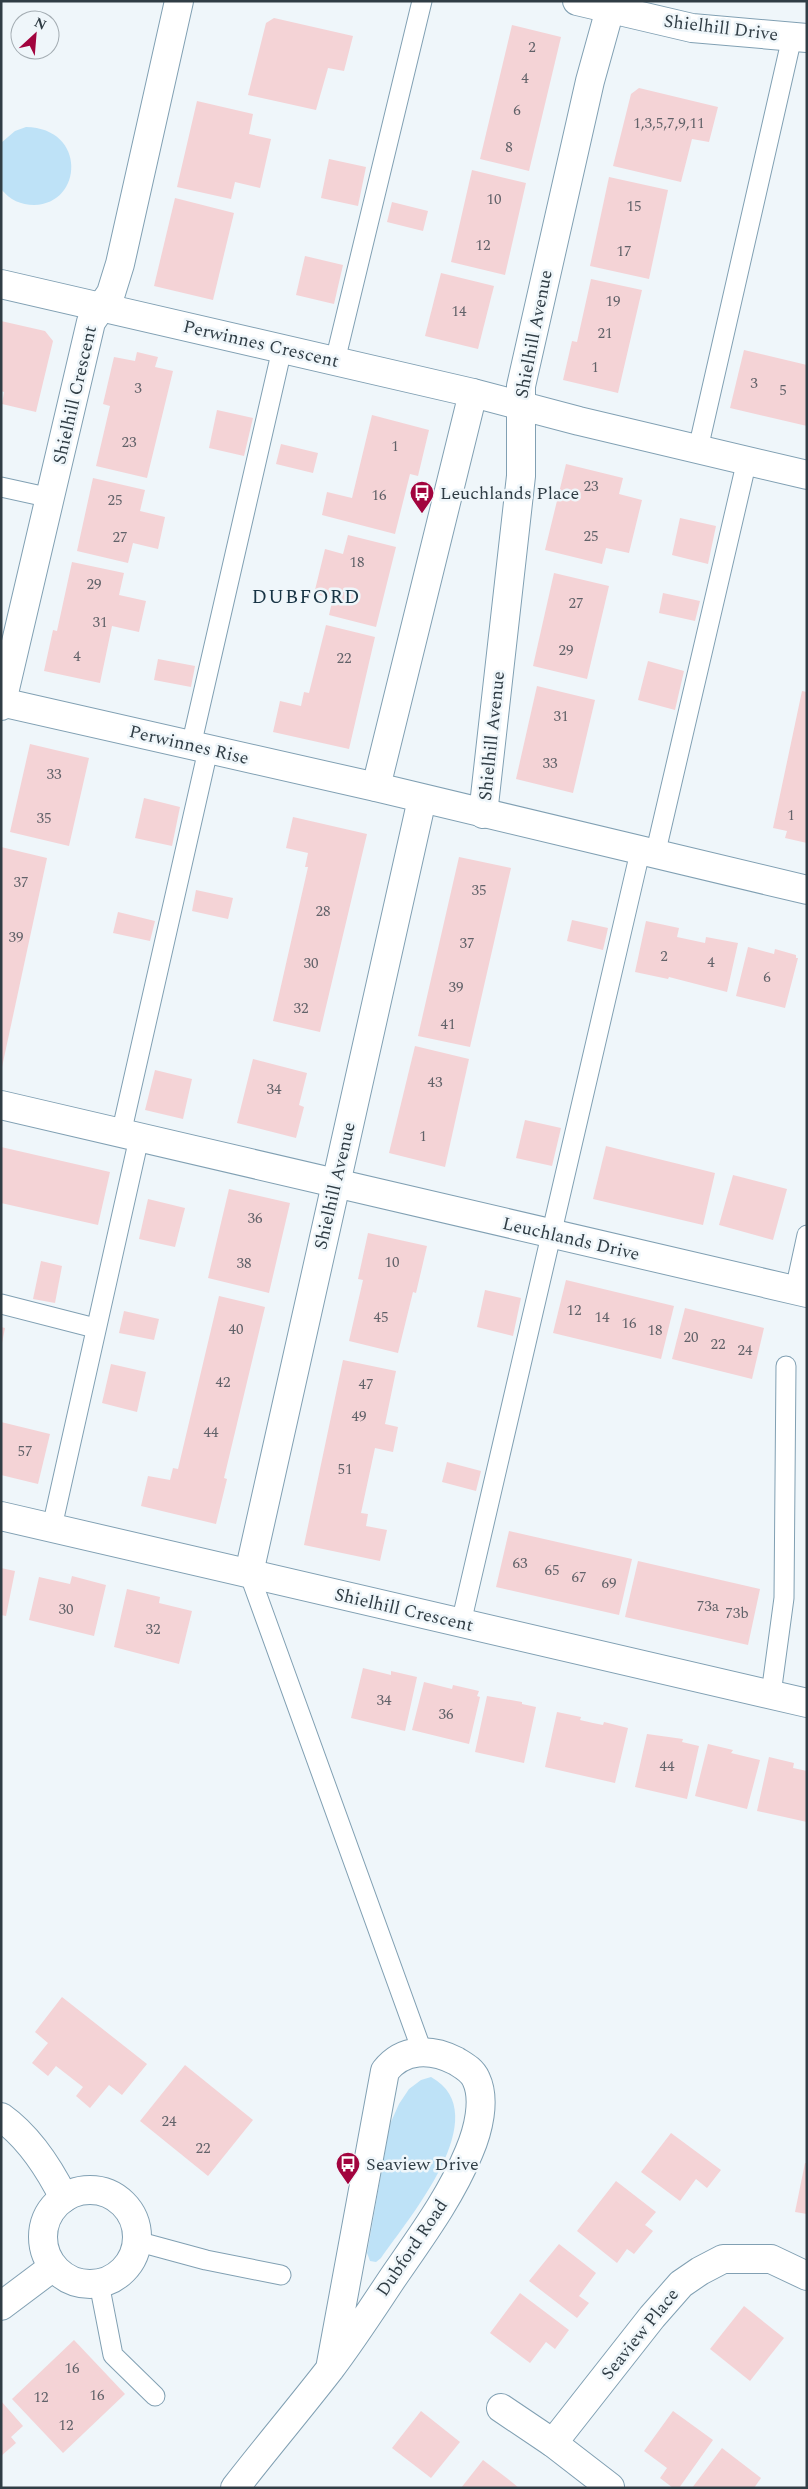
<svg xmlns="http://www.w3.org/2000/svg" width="808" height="2489" font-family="Spectral,serif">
<rect width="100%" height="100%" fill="#eff6fa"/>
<g fill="#bee2f7">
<path d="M26,127C87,128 83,204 34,205C21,205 10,200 1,189V143L15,131Z"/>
<path d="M431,2077C498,2114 408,2219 381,2258L376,2262L370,2261L367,2253L390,2124L399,2104L409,2089L421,2080Z"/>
</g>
<g fill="#f4d3d6">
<polygon points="274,18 353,36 344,71 328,68 316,110 248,95 266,23"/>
<polygon points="512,25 561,37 529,171 480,159"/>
<polygon points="639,88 718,107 709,142 692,139 681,182 613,166 631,94"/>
<polygon points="197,101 253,114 249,134 271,139 260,188 235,182 231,199 177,187"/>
<polygon points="329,159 366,167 358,206 321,198"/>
<polygon points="472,170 526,183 505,275 451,262"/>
<polygon points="609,177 668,190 649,279 590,266"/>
<polygon points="175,198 234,213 213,300 154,286"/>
<polygon points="392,202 428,211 423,231 387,222"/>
<polygon points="305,256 343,265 334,304 296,295"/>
<polygon points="441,273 494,286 478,349 425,336"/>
<polygon points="591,279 642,290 618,393 563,380 572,341 577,342"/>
<polygon points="1,321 45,331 53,341 36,412 2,404 4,392 1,391"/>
<polygon points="744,350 807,365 807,426 730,408"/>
<polygon points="137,352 158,357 155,367 173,371 147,478 96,466 110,406 103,404 114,357 135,361"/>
<polygon points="217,410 253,418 244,456 209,448"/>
<polygon points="372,415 429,430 418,476 410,474 395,534 322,515 327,492 352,498"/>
<polygon points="281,444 318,453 313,473 276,464"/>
<polygon points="566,464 623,478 619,494 642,500 629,553 606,548 602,564 545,550"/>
<polygon points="93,478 145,490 140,511 165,517 158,549 133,543 128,563 77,551"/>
<polygon points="680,518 716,526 708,564 672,555"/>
<polygon points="348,535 396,547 376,627 329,615 333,598 314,594 325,549 343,554"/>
<polygon points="72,562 124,573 119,595 146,601 139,632 112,626 100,683 44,671 53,630 57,631"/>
<polygon points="554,573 609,586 587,679 533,666"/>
<polygon points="663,593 700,601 695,621 659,613"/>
<polygon points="326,625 375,637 349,749 273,732 280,701 301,706 304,692 309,693"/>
<polygon points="158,659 195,666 191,687 154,680"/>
<polygon points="648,661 684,671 675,710 638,700"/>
<polygon points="537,686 595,700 573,793 516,779"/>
<polygon points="802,691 807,692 807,843 785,838 787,831 773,828"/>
<polygon points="30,744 89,758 69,846 10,832"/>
<polygon points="144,798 180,807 172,846 135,838"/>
<polygon points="293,817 367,834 320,1032 273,1021 308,867 305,867 308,853 286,848"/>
<polygon points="1,847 47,858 2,1067 1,1067"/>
<polygon points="459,857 511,868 470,1047 418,1036"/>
<polygon points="196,890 233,898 228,919 192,911"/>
<polygon points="118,912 155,921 150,941 113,933"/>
<polygon points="572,920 608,928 603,950 567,941"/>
<polygon points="646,921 679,928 677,937 705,943 706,937 738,943 727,992 669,977 668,979 635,972"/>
<polygon points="748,947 774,954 775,949 796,955 796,958 798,958 785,1008 736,996"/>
<polygon points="415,1046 469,1059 445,1167 389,1153"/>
<polygon points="253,1059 307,1073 299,1105 304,1107 296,1138 237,1123"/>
<polygon points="155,1070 192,1079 183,1119 145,1110"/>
<polygon points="525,1120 561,1128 552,1166 516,1158"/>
<polygon points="606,1146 715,1173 703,1225 593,1199"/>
<polygon points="1,1147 110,1172 98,1225 1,1203"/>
<polygon points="733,1175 787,1189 773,1240 719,1225"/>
<polygon points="229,1189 290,1203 269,1293 208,1278"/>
<polygon points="148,1199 185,1208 175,1247 139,1239"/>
<polygon points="368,1233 427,1246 416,1293 413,1292 398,1353 349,1341 363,1280 358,1279"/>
<polygon points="41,1261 62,1266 55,1303 33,1299"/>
<polygon points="566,1280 674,1306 661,1359 553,1333"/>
<polygon points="485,1290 521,1298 513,1336 477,1327"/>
<polygon points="219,1296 265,1307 224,1478 227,1479 216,1524 141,1506 148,1476 170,1480 173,1468 178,1469"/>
<polygon points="685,1308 764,1328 752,1379 672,1359"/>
<polygon points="124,1311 159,1319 154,1340 119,1333"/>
<polygon points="1,1327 5,1328 2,1343 1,1343"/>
<polygon points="343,1360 396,1371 385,1424 398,1427 393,1452 375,1448 361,1513 368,1514 366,1526 387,1530 380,1561 304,1545"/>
<polygon points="111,1364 146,1372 137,1412 102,1403"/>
<polygon points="1,1422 50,1434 38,1484 1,1475"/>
<polygon points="447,1462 481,1471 476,1491 442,1482"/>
<polygon points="509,1531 632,1559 619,1615 496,1587"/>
<polygon points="638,1561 760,1589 748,1645 625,1617"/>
<polygon points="1,1568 15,1571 6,1616 1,1615"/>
<polygon points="72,1576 106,1585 94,1636 29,1620 39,1577 70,1584"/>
<polygon points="127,1589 160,1597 159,1603 192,1611 179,1664 114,1647"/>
<polygon points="363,1668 391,1675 391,1671 417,1677 405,1731 351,1718"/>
<polygon points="424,1682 452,1689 453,1685 479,1691 477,1696 480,1697 469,1744 412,1730"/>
<polygon points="487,1696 522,1702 522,1704 536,1707 524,1763 475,1752"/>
<polygon points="557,1712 581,1717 580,1720 593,1723 603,1725 604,1722 628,1728 615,1783 545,1767"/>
<polygon points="647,1734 683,1739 682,1742 699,1746 687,1799 635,1787"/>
<polygon points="708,1744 733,1750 731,1753 760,1760 747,1809 695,1796"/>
<polygon points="769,1757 794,1763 793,1768 807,1771 807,1822 757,1811"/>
<polygon points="62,1997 147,2064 122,2095 109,2085 90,2108 76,2096 83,2087 56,2066 48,2076 32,2063 48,2043 35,2032"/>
<polygon points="185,2065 253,2120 208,2176 140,2121"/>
<polygon points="671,2133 721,2170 707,2188 696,2179 680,2201 641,2172"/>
<polygon points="805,2163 807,2163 807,2214 795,2212"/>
<polygon points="616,2181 656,2212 645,2225 653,2231 634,2254 627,2249 617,2263 577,2231"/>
<polygon points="559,2244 596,2273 579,2296 589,2303 577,2318 529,2281"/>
<polygon points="520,2293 569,2330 555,2349 546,2342 530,2363 490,2333"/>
<polygon points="744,2306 784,2338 750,2381 710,2349"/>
<polygon points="74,2340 125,2394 63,2453 12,2399"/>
<polygon points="1,2401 23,2426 11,2437 16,2443 1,2456"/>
<polygon points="421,2411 460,2442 431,2478 392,2448"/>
<polygon points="673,2411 713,2440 679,2488 673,2488 660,2478 667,2468 644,2451"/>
<polygon points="722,2448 761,2478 754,2488 692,2488"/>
<polygon points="483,2460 508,2479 519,2488 461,2488"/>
</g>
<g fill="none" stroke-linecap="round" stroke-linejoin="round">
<defs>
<g id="lane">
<polyline points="335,361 422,1"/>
<polyline points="698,449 792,37"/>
<polyline points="1,487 51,498"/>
<polyline points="191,746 282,349"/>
<polyline points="655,855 747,460"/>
<polyline points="121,1134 208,750"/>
<polyline points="795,1290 807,1235"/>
<polyline points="1,1304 95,1328"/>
<polyline points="52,1527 139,1138"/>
<polyline points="249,1573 422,2051"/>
<polyline points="461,1623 640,852"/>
<polyline points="771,1694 784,1598 786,1366"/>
<polyline points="136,2241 206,2260 281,2275"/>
<polyline points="99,2283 113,2355 155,2396"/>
</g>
<g id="street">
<polyline points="577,1 692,28 807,38"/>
<polyline points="1,284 473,393 579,421 807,475"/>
<polyline points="1,702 376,787 807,890"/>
<polyline points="1,706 91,322 111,293 120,264 179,1"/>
<polyline points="376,787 473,393"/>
<polyline points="483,814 521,476 521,386 590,81 610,9"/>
<polyline points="1,1105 807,1293"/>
<polyline points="1,1516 807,1703"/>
<polyline points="249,1573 422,799"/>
<path d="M1,2117C29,2137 49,2168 64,2198"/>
<circle cx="90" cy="2237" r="47"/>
<polyline points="1,2306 53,2267"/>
<polyline points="501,2408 553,2443 610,2487"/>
<polyline points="553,2443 652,2317 681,2284 700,2271 723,2259 771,2259 807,2276"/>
</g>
<path id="secondary" d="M235,2488C266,2448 299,2409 330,2369C352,2340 372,2309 392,2279C420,2238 450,2198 469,2152C478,2131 486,2100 476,2079C472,2070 464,2066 456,2061C431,2048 403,2048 385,2071L330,2369"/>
</defs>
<use href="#lane" stroke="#81a0b3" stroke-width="21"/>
<use href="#street" stroke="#81a0b3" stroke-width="30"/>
<use href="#secondary" stroke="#81a0b3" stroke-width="30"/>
<use href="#lane" stroke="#fff" stroke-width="19"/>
<use href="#street" stroke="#fff" stroke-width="28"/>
<use href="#secondary" stroke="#fff" stroke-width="28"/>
</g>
<defs>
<symbol id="bus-pin" viewBox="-11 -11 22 30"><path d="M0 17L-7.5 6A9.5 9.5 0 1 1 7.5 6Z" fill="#a2043e" stroke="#eff6fa"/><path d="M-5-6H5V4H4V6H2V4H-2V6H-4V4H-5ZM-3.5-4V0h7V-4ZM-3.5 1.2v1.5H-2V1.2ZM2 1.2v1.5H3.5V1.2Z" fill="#fff"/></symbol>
</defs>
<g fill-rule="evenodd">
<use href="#bus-pin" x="408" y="479" width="28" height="38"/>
<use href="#bus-pin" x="334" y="2150" width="28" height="38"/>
</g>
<g text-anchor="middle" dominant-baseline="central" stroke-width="5" stroke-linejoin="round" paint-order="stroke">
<g font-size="15" fill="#616269">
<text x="532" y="47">2</text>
<text x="525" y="78">4</text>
<text x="517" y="110">6</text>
<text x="669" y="123">1,3,5,7,9,11</text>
<text x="509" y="147">8</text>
<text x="494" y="199">10</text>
<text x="634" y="206">15</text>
<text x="483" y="245">12</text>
<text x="624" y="251">17</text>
<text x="613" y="301">19</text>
<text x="459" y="311">14</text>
<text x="605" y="333">21</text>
<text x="595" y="367">1</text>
<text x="754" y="383">3</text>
<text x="138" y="388">3</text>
<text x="783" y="390">5</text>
<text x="129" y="442">23</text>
<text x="395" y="446">1</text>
<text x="591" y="486">23</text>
<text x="379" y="495">16</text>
<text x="115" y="500">25</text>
<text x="591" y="536">25</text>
<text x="120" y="537">27</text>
<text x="357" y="562">18</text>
<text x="94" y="584">29</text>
<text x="576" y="603">27</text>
<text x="100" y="622">31</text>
<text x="566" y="650">29</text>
<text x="77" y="656">4</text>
<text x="344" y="658">22</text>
<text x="561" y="716">31</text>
<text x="550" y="763">33</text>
<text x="54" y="774">33</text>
<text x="791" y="815">1</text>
<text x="44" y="818">35</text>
<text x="21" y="882">37</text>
<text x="479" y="890">35</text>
<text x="323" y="911">28</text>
<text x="16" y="937">39</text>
<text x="467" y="943">37</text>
<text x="664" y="956">2</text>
<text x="711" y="962">4</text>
<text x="311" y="963">30</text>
<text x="767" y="977">6</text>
<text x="456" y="987">39</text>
<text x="301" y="1008">32</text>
<text x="448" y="1024">41</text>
<text x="435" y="1082">43</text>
<text x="274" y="1089">34</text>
<text x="423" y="1136">1</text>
<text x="255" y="1218">36</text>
<text x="392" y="1262">10</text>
<text x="244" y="1263">38</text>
<text x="574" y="1310">12</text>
<text x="381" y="1317">45</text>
<text x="602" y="1317">14</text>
<text x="629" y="1323">16</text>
<text x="236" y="1329">40</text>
<text x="655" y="1330">18</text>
<text x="691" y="1337">20</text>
<text x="718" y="1344">22</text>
<text x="745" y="1350">24</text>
<text x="223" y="1382">42</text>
<text x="366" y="1384">47</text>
<text x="359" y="1416">49</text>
<text x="211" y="1432">44</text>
<text x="25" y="1451">57</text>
<text x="345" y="1469">51</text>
<text x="520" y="1563">63</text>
<text x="552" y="1570">65</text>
<text x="579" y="1577">67</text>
<text x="609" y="1583">69</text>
<text x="708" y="1606">73a</text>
<text x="66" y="1609">30</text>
<text x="737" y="1613">73b</text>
<text x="153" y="1629">32</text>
<text x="384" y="1700">34</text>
<text x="446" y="1714">36</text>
<text x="667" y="1766">44</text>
<text x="169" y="2121">24</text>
<text x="203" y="2148">22</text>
<text x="72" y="2368">16</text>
<text x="97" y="2395">16</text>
<text x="41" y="2397">12</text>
<text x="66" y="2425">12</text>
</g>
<g font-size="18" fill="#303d45" stroke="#eff6fa">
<text transform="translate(721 28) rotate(7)">Shielhill Drive</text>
<text transform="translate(534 334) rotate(-79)">Shielhill Avenue</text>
<text transform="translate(261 344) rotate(13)">Perwinnes Crescent</text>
<text transform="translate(75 395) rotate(-77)">Shielhill Crescent</text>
<text transform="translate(492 736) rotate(-84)">Shielhill Avenue</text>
<text transform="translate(189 745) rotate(13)">Perwinnes Rise</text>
<text transform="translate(335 1186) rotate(-77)">Shielhill Avenue</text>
<text transform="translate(571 1239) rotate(13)">Leuchlands Drive</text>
<text transform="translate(404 1610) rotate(13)">Shielhill Crescent</text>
<text transform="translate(412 2248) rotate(-56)">Dubford Road</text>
<text transform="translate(640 2334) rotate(-51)">Seaview Place</text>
</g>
<g font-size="18" fill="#303d45" stroke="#eff6fa" text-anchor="start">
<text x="440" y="493">Leuchlands Place</text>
<text x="366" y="2164">Seaview Drive</text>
</g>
<g font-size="20" letter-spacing="1" fill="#183444" stroke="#eff6fa">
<text x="306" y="597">DUBFORD</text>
</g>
</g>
<rect width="808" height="2489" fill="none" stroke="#303d45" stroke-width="5"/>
<g transform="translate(35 35) rotate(26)"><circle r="24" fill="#eff6fa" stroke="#a3acb2"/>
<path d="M0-4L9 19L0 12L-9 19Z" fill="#a2043e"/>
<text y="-8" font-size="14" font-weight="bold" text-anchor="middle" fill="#303d45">N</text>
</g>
</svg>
